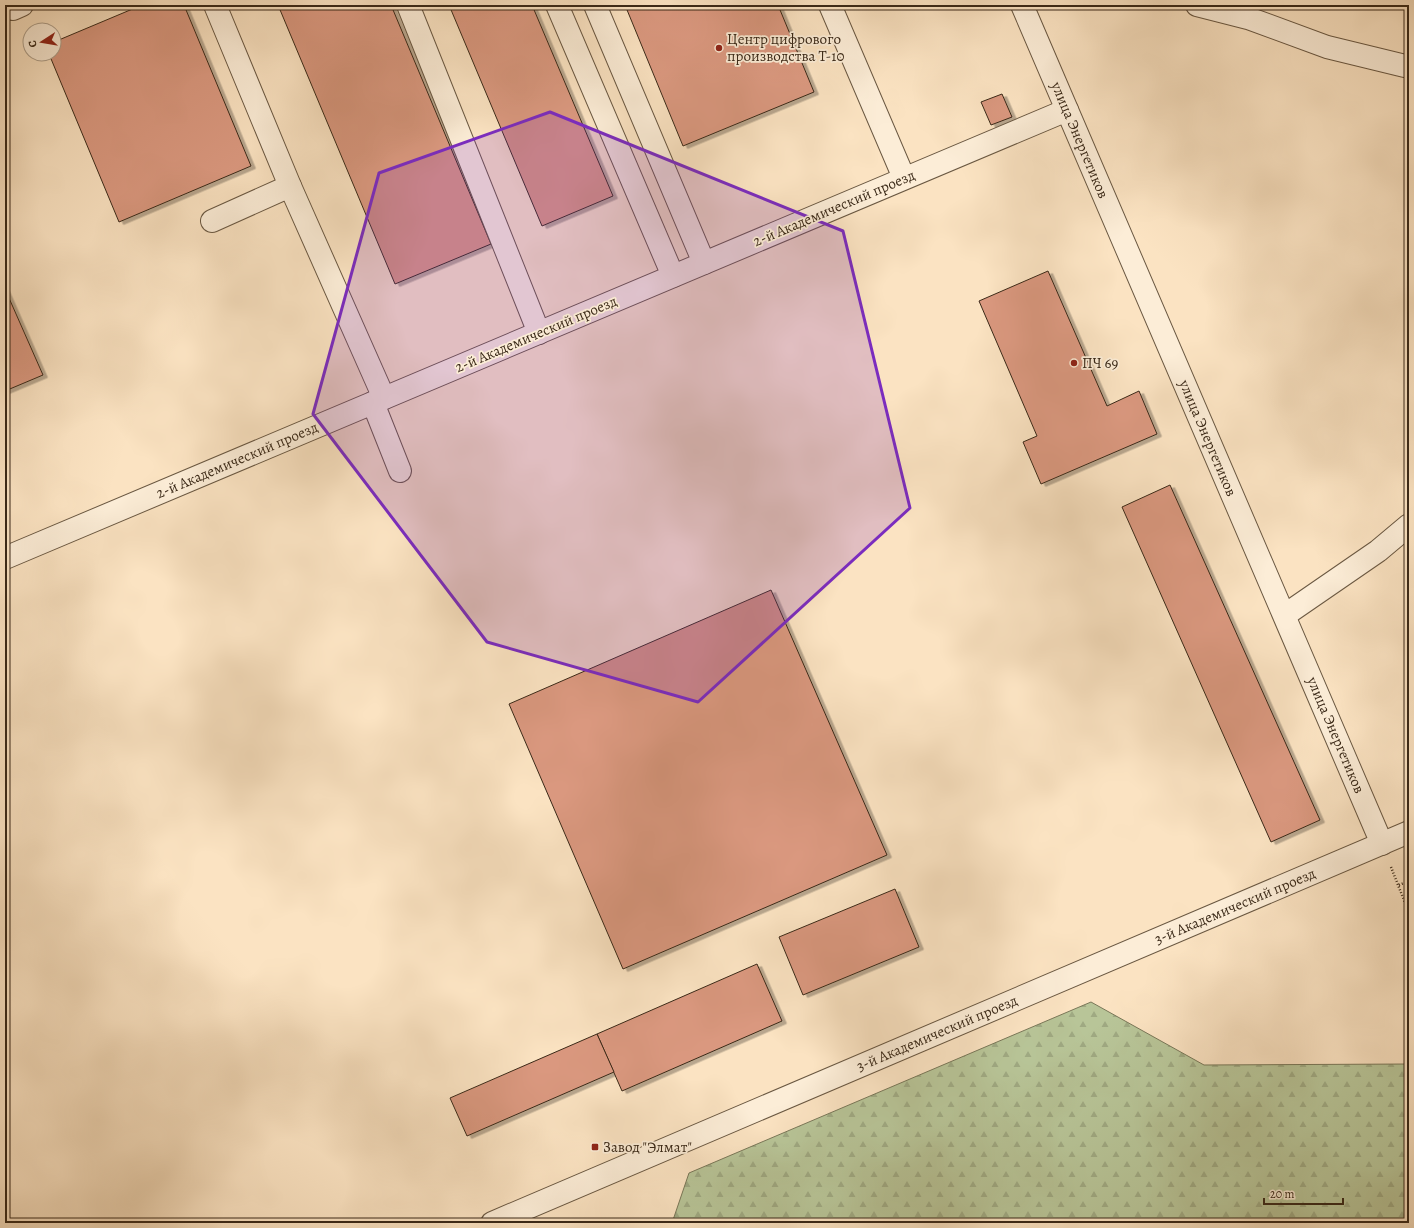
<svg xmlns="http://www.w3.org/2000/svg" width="1414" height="1228" font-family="Alegreya,serif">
<defs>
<pattern id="forest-firs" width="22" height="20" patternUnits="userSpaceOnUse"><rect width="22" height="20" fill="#b8c598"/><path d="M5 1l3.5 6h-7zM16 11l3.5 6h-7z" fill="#9fa982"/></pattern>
<filter id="shadow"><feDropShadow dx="4.5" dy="2.5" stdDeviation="0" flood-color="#0004"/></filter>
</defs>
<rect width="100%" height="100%" fill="#fbe3c2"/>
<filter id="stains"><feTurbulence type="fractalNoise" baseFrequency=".005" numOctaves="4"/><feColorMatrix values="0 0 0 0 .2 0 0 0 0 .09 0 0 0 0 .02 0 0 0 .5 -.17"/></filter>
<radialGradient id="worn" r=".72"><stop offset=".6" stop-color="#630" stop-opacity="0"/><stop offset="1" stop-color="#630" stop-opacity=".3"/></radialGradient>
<polygon fill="url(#forest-firs)" stroke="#797758" points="1091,1002 1204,1065 1409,1064 1409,1223 672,1223 689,1173"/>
<g fill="#da987f" stroke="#3a2918" filter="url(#shadow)">
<polygon points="142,5 184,5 251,166 119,222 49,54 54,54 54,42"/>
<polygon points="278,5 391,5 491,244 395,284"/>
<polygon points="449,5 532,5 613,196 542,226"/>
<polygon points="625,5 778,5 814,92 683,146"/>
<polygon points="1002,94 1012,117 991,125 981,102"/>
<polygon points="1048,271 1107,406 1139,391 1157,434 1041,484 1023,442 1037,436 979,301"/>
<polygon points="5,289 43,375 5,391"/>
<polygon points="1170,485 1320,820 1271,842 1122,507"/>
<polygon points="771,590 887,855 623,969 509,704"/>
<polygon points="895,889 919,947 803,995 779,937"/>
<polygon points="757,964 782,1021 622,1091 597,1034"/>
<polygon points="597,1034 614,1072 467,1136 450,1098"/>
</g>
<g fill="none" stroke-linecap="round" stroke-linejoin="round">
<defs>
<g id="minor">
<polyline points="215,5 290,186"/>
<polyline points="408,5 539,333"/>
<polyline points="557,5 673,276"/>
<polyline points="595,5 704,263"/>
<polyline points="830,5 904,178"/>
<polyline points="1022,5 1382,844"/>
<polyline points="1197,5 1248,18 1327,47 1405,66"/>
<polyline points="13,9 22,5"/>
<polyline points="212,221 290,186 384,398"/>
<polyline points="373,403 400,471"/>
<polyline points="5,558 1067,110"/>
<polyline points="1285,615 1378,551 1409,525"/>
<polyline points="492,1223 1409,832"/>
</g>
</defs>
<use href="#minor" stroke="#6a5842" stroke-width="24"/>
<g stroke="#3a2918" stroke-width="2.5" stroke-dasharray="1 2" stroke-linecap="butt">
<polyline points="1391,867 1409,913"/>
<polyline points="1399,885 1409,881"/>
</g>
<use href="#minor" stroke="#fcedd7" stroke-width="22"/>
</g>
<path fill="#7b2cbf" fill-opacity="0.2" stroke="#7b2cbf" stroke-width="3" stroke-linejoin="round" d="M550,112L843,231L910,508L698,702L487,642L313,414L379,173Z"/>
<g fill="#8f2418" stroke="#fcedd7" stroke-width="1.5">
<circle cx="719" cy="48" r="4"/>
<circle cx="1074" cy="363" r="4"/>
<rect x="591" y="1143" width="8" height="8" rx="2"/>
</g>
<g text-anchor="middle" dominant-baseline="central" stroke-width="3.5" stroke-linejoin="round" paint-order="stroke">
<g font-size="15" fill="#3a2918" stroke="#fcedd7" text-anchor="start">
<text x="727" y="39">Центр цифрового<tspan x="727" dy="17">производства Т-10</tspan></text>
<text x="1082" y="363">ПЧ 69</text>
<text x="603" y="1147">Завод "Элмат"</text>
</g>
<g font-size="15" fill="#3a2918" stroke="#fcedd7">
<text transform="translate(1080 140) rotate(67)">улица Энергетиков</text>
<text transform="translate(834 208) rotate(-23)">2-й Академический проезд</text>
<text transform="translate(536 334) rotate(-23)">2-й Академический проезд</text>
<text transform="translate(1208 438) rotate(67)">улица Энергетиков</text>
<text transform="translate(237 460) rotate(-23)">2-й Академический проезд</text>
<text transform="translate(1336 735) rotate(67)">улица Энергетиков</text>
<text transform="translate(1235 906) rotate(-23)">3-й Академический проезд</text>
<text transform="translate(937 1033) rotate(-23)">3-й Академический проезд</text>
</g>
</g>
<rect width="1414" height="1228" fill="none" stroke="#fbe3c2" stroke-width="20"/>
<rect x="6" y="6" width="1402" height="1216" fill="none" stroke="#3a2918" stroke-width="2"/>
<rect x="10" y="10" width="1394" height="1208" fill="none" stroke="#3a2918"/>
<g transform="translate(42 42) rotate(258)"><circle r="19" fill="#fcedd7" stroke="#ae9f8b"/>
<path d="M0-3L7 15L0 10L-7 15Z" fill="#8f2418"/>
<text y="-6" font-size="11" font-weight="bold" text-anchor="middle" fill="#3a2918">С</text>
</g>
<path d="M1264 1198v6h79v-6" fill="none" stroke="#3a2918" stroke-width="2"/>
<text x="1270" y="1198" font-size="12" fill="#3a2918" stroke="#fcedd7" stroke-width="3" paint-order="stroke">20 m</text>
<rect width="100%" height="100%" filter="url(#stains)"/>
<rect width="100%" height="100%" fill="url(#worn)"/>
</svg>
